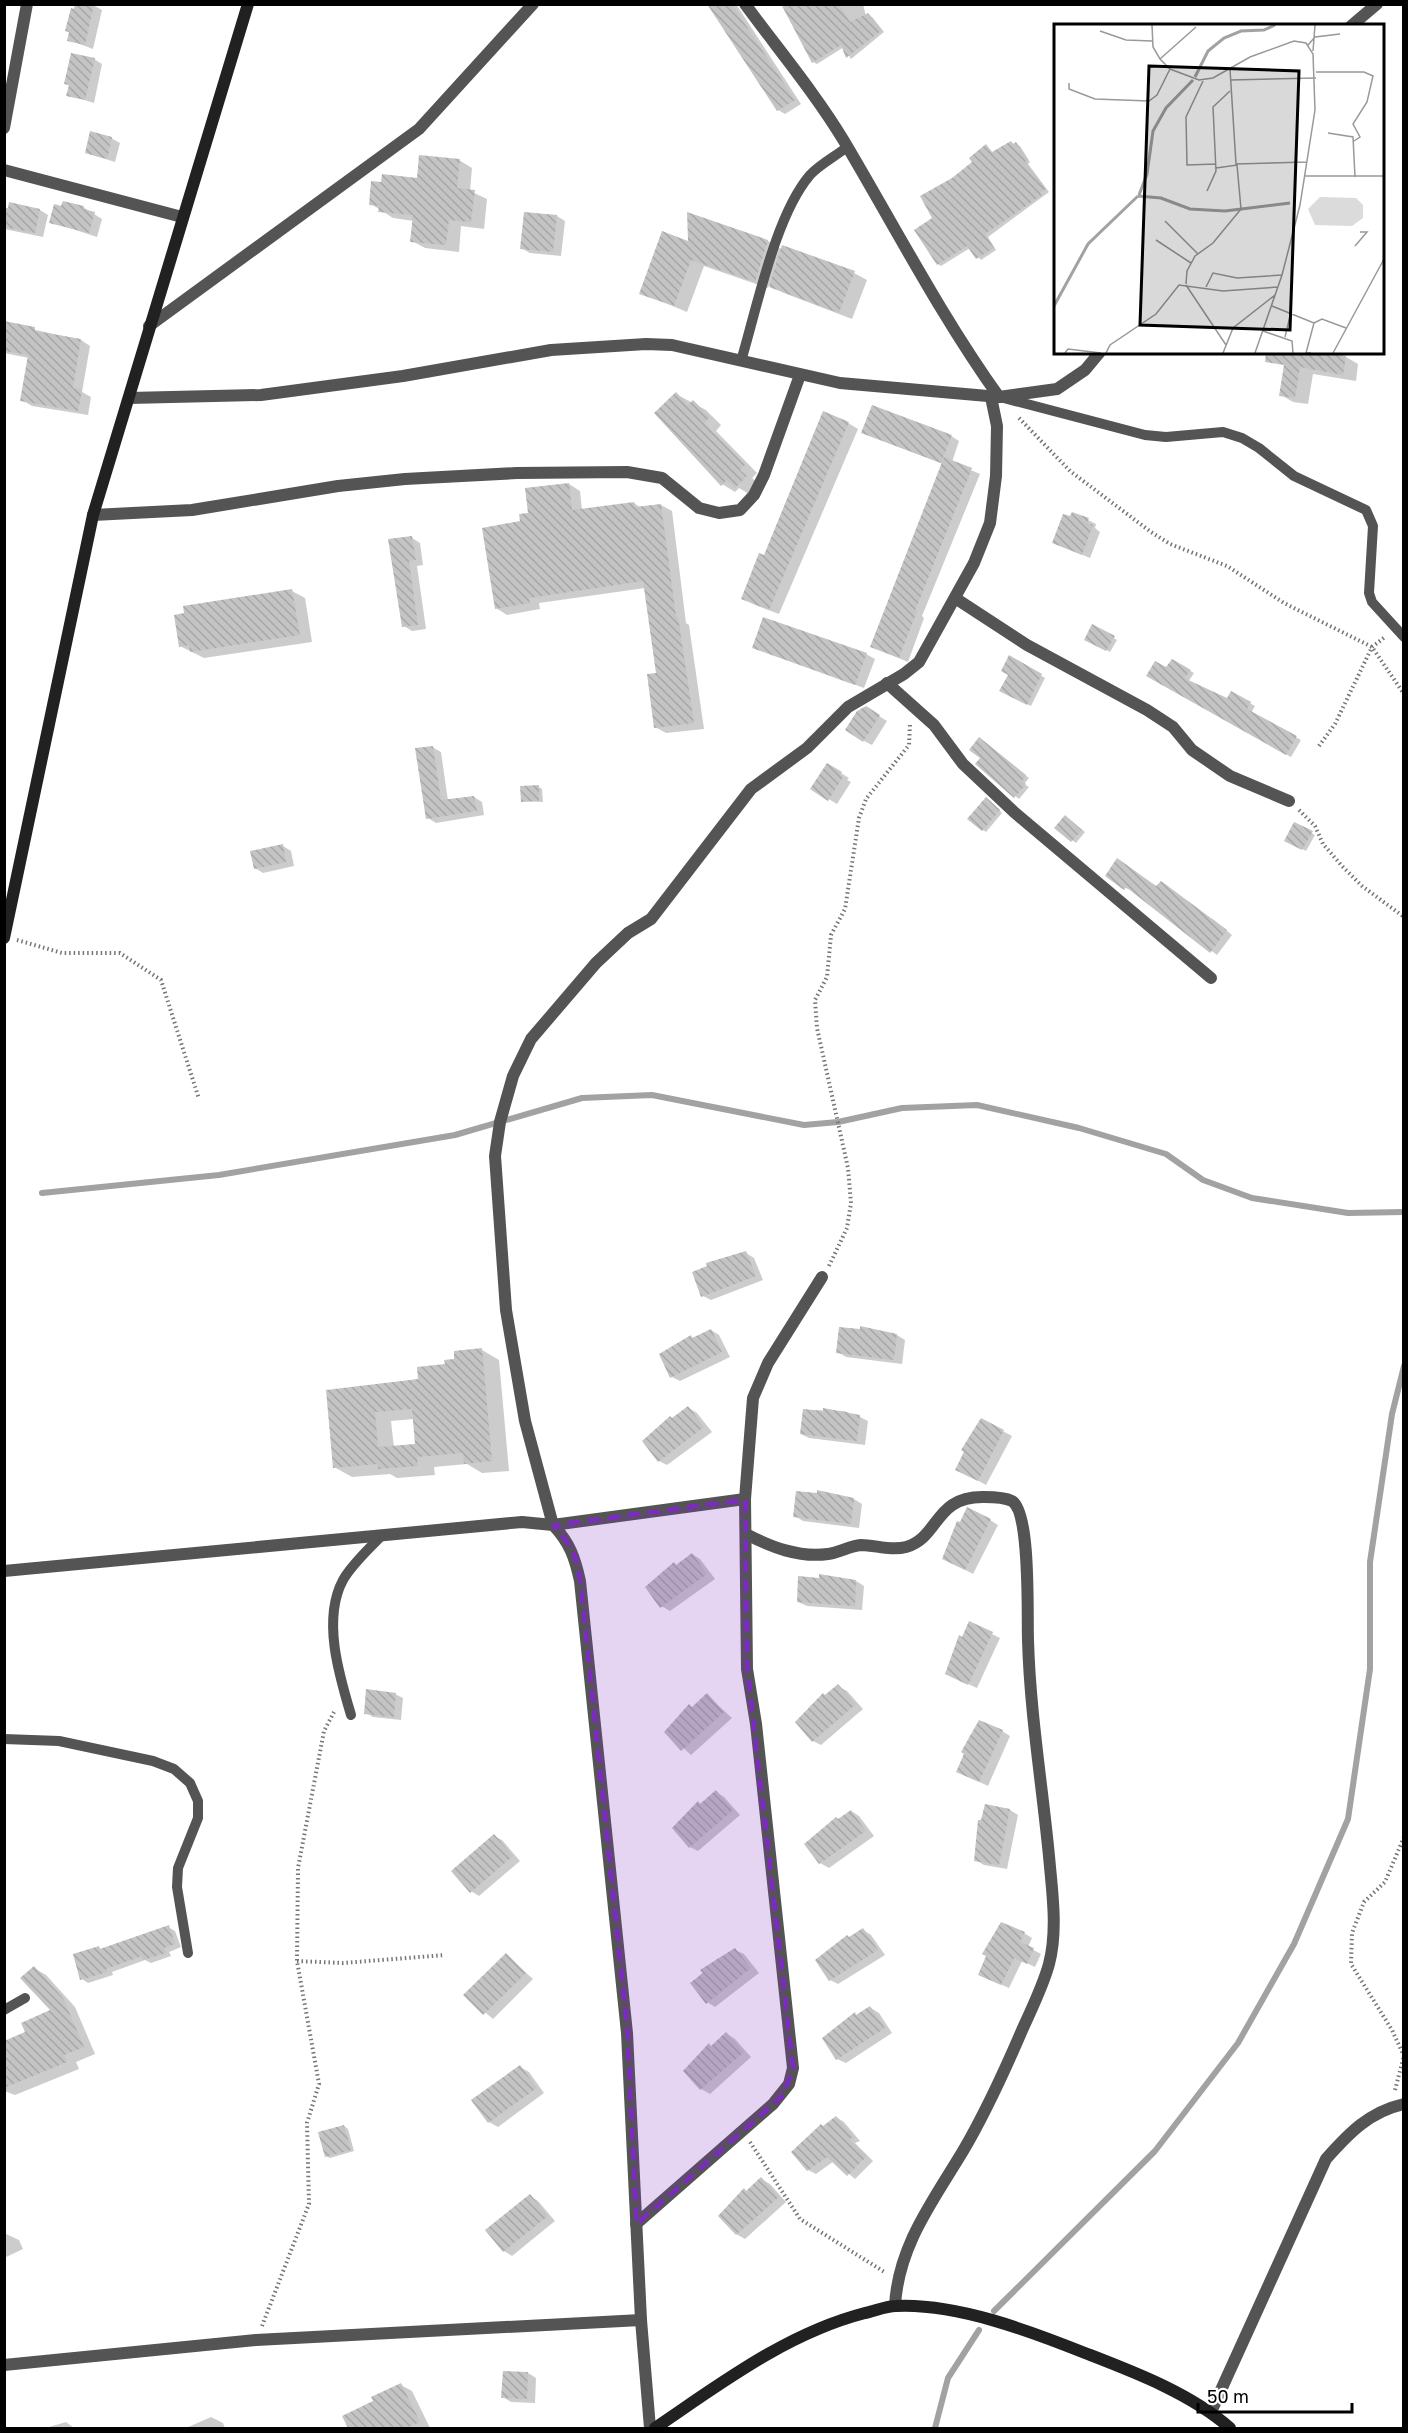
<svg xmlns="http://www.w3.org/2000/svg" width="1408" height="2433" font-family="'Golos Text',sans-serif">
<defs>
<pattern id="building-back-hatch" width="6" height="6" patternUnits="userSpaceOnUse" patternTransform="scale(1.5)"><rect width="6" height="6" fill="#c4c4c4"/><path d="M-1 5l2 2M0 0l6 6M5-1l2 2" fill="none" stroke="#a7a7a7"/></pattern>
</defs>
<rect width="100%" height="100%" fill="#fff"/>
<g fill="#0003" fill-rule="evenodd">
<polygon points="91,4 102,10 93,49 69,40 70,33 67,31"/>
<polygon points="708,4 736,4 801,104 785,114 778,110"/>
<polygon points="824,4 863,4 866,16 872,17 884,32 851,59 844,47 817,64 813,62"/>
<polygon points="94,59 102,64 94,103 68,95 70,86 66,84"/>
<polygon points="111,138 120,143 115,162 86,153"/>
<polygon points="1011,143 1020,146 1030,162 1028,164 1049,192 988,237 996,250 981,260 970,248 941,266 938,264 934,218 953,180 974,162 986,146 993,153"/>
<polygon points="459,160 472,168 470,191 487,199 484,229 461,226 459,252 425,248 412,241 414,221 393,218 371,204"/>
<polygon points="10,204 40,210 48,215 43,237 4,229 4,209 9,210"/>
<polygon points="83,207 102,219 97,237 51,222"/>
<polygon points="689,214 768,241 783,250 854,273 867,280 852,319 784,293 769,285 768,288 704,266 687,312 641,293 690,243"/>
<polygon points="557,216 565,221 561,256 530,253 521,248"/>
<polygon points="4,323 81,340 90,346 82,392 91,397 88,415 32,406 22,400 29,358 4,353"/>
<polygon points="1288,352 1346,357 1358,364 1356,381 1313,374 1308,404 1293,402 1281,395"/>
<polygon points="676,394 706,410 721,425 716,431 757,473 752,478 759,484 749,494 739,488 735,492 722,484"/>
<polygon points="848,423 858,429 779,614 753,604 743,598"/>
<polygon points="863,433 951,436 959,441 952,462 980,474 922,616 924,618 908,662 872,647 943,464"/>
<polygon points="569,484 580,491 582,510 634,503 641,508 661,505 672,511 686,623 689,625 704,729 666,733 655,727 657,674 645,588 539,603 540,609 507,615 496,608 522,523"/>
<polygon points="1071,518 1088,520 1096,524 1095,528 1100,532 1090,558 1054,543"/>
<polygon points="412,538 420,543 423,565 417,566 426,629 412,631 404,626 389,541"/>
<polygon points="292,591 305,598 312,642 204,658 180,646"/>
<polygon points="1093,626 1117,640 1110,652 1086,639"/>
<polygon points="754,647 866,654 875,659 864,688"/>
<polygon points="1010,657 1045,678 1031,706 1001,691 1010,674"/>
<polygon points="1172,661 1194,673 1188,682 1227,700 1232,693 1255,706 1251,713 1301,740 1291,757 1207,710 1167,669"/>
<polygon points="874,713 887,721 872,745 864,741"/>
<polygon points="983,741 1029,778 1024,784 1029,787 1019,799 977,764 982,758"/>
<polygon points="432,747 441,752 448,801 474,797 482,802 484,815 436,823 428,818"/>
<polygon points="828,765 849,778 847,780 851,782 837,804 812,789"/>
<polygon points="539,787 542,789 543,802 522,801"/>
<polygon points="990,801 1002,813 986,832 983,830"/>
<polygon points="1069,819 1085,832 1076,843 1056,828"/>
<polygon points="1295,824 1315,835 1306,851 1286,840"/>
<polygon points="283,846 291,851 294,866 263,873 255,868"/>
<polygon points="1107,875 1157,888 1214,920 1232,935 1217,955 1132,890 1125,888"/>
<polygon points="746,1253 754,1258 763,1280 711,1300 703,1296"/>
<polygon points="711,1330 719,1335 730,1357 680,1381 672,1377 691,1336 694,1339"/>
<polygon points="897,1335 905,1340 902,1364 846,1357 838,1352"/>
<path d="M482,1350L499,1360L509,1471L482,1473L467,1464L434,1467L435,1475L397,1478L390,1474L352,1477L334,1467L327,1391L420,1380ZM414,1419L417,1445L394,1448L391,1421Z"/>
<polygon points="689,1408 697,1413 712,1432 667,1465 659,1461 673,1419"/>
<polygon points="804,1410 844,1411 860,1417 868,1421 865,1445 809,1438 801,1434"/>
<polygon points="982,1420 1012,1436 986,1485 957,1469 971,1434"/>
<polygon points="854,1499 862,1504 859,1528 803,1521 795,1516"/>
<polygon points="990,1520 998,1525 973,1574 952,1563"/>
<polygon points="692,1554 700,1559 715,1579 670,1611 661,1606 677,1566"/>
<polygon points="856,1581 864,1586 862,1610 807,1606 798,1602"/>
<polygon points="992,1634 1000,1638 977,1688 955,1678"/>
<polygon points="838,1686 847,1691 863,1709 821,1745 813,1741 810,1706"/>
<polygon points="395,1694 403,1698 401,1720 373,1717 366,1713"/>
<polygon points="707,1695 732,1718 691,1755 666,1732"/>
<polygon points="1002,1731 1010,1736 988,1786 958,1772 970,1735"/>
<polygon points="716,1792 724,1797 740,1815 698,1851 690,1847 699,1803 702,1805"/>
<polygon points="1010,1810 1018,1815 1007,1869 984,1865 976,1860"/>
<polygon points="851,1811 859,1816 874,1836 829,1868 820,1863 806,1844"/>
<polygon points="494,1836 502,1840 520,1861 479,1896 471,1891"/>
<polygon points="168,1927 175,1931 181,1947 169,1952 171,1956 151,1963 145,1960 112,1972 113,1975 88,1983 82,1979 99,1948 102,1950"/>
<polygon points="863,1930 871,1935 885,1955 838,1984 830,1980 851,1938"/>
<polygon points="1024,1933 1032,1938 1028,1947 1041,1954 1035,1967 1022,1961 1009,1988 987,1978"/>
<polygon points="735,1950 744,1954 759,1973 715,2007 707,2002 692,1983 717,1959"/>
<polygon points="506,1955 533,1979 493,2019 465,1995"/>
<polygon points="34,1968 46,1975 75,2007 95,2054 76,2062 79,2069 15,2095 4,2091 4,2044 27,2033 53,2011"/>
<polygon points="871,2008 879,2013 892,2033 846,2063 837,2059 855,2014 858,2016"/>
<polygon points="727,2034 735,2039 751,2057 710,2094 701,2089 685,2071"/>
<polygon points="520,2067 529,2072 544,2093 498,2127 489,2122 473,2101"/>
<polygon points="836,2117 844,2122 860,2141 855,2143 873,2161 855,2179 834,2161 816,2174 808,2170 793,2153"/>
<polygon points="344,2126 348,2129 354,2151 330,2158 326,2156"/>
<polygon points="761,2179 770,2184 786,2202 745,2239 736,2234 747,2192"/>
<polygon points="530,2196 538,2201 555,2221 512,2256 504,2251 487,2231"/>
<polygon points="4,2233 19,2240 23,2249 4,2258"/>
<polygon points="528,2373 536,2378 535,2403 511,2402 503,2397"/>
<polygon points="401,2385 412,2391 430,2428 350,2428 344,2417 375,2402"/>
<polygon points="211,2417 223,2423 225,2428 186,2428"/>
<polygon points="66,2422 74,2428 49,2428 49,2427"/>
</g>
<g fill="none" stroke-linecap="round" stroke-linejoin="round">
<g stroke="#a2a2a2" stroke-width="6">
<polyline points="42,1193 219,1175 455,1135 582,1098 652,1095 804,1125 838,1122 902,1108 977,1105 1079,1128 1166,1154 1203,1180 1252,1198 1348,1213 1404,1212"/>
<polyline points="994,2311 1155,2151 1238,2043 1294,1944 1348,1819 1370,1669 1370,1562 1392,1414 1404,1366"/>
<polyline points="935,2428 948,2378 979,2330"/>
</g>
</g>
<g fill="url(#building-back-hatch)" fill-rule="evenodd">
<polygon points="75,4 94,4 85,45 67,41 69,32 65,31 71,8 74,9"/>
<polygon points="707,4 732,4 795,100 777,111"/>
<polygon points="781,4 839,4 850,22 868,13 882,30 846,58 841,45 812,63"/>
<polygon points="71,53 95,58 85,100 66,96 69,85 64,84"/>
<polygon points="90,131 112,137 107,159 85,153"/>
<polygon points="1011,141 1013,144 1016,142 1028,160 1025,161 1046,189 1040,193 1042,195 985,234 994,248 976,259 967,246 937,265 914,230 932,218 920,196 952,178 972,162 969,158 986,144 992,152"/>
<polygon points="419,155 460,159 457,188 475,190 471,222 449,220 446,245 410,242 413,215 378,212 379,206 369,205 371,181 381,182 382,174 417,178"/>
<polygon points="63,201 84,206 83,209 95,212 89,233 49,223 54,204 61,206"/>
<polygon points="9,202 40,209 35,233 4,227 4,208 8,208"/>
<polygon points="524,212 557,215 553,252 520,249"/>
<polygon points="687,212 768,240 755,282 691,260 674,306 639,294 662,231 688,241"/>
<polygon points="782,245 855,271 839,313 769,287"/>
<polygon points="4,321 35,327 35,331 81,339 73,388 82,390 78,411 20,401 28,355 4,351"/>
<polygon points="1266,352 1328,352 1346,356 1343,375 1300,367 1295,398 1279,396 1284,365 1265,362"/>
<polygon points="676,392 688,405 693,400 710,417 704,423 745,465 740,470 747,476 735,488 727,480 721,486 654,413"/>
<polygon points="872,405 952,435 941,463 861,433"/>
<polygon points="823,411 849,422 769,610 741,599 759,553 764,555"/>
<polygon points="944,457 972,468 915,611 917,611 899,658 870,647"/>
<polygon points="569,483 572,510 634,502 635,507 661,504 676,616 678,617 694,723 654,728 647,674 656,673 643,581 529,598 530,603 495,609 482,528 520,521 519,514 528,513 525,488"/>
<polygon points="1072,512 1089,518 1087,523 1093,525 1082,555 1052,543 1063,514 1070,516"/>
<polygon points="412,536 416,560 409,561 418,625 402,627 388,539"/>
<polygon points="292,589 300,635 190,652 189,645 179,647 174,615 184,613 183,606"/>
<polygon points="763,617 867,653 855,685 752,648"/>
<polygon points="1092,624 1115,636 1106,651 1084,640"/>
<polygon points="1009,655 1042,674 1027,705 999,691 1008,675 1001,671"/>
<polygon points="1172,659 1191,670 1184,678 1227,698 1231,691 1251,702 1247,709 1297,736 1286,755 1146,676 1155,661 1166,667"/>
<polygon points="866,706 880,715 863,742 845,730 857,711"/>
<polygon points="979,737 1026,775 1022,781 1026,784 1014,798 975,764 980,758 969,750"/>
<polygon points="433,746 441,800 474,796 477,811 426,819 415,748"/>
<polygon points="827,763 842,772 840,775 843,777 828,801 810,789"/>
<polygon points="539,785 539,801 521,802 520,786"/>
<polygon points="986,797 1000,810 982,831 967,819"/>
<polygon points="1065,815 1082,830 1071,842 1054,828"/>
<polygon points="1294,822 1313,831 1302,850 1284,841"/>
<polygon points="283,844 286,862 254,869 250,851"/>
<polygon points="1117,858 1156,886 1161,881 1227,930 1210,953 1126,887 1124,890 1105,876"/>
<polygon points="746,1251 756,1276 701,1297 692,1272 707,1266 706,1263"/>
<polygon points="860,1326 897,1334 894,1360 836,1353 839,1327 860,1329"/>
<polygon points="711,1329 722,1352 670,1378 659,1354 691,1335 692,1338"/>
<path d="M482,1348L492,1461L464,1464L463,1453L417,1457L418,1466L378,1469V1464L333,1468L326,1390L418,1379L417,1367L445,1364L444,1360L454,1359V1351ZM412,1409L415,1444L378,1447L375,1412Z"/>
<polygon points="688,1406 704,1427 658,1462 642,1441 670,1416 672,1418"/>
<polygon points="823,1408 860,1415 857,1441 800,1434 803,1409 823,1411"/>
<polygon points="981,1418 1004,1430 978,1481 955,1470 964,1452 961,1450"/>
<polygon points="817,1490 854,1498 851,1524 793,1517 796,1491 817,1493"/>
<polygon points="967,1507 991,1519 965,1570 942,1559 957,1521 960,1522"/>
<polygon points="692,1553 707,1574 660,1608 645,1587 674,1562 676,1565"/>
<polygon points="819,1574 856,1580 855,1606 797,1602 798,1576 819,1578"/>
<polygon points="969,1621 993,1632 968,1685 945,1674 959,1635 962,1637"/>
<polygon points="838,1684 856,1704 812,1742 795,1722 823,1693 825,1695"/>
<polygon points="366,1689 396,1693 394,1717 364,1714"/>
<polygon points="707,1693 724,1712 681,1751 664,1732 689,1704 692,1707"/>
<polygon points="979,1720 1003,1730 979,1782 956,1772 964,1754 961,1752"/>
<polygon points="716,1790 733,1810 689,1848 672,1828 698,1801 700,1804"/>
<polygon points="985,1804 1010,1809 999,1865 974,1861 978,1820 981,1820"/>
<polygon points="851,1810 866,1831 819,1864 804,1844 836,1817 838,1819"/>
<polygon points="494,1834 513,1856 470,1893 451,1871"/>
<polygon points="1001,1922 1025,1932 1020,1942 1034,1948 1027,1964 1014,1958 1001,1985 978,1975 986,1956 982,1954"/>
<polygon points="169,1925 175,1944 164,1948 166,1953 143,1960 142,1956 106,1969 107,1972 80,1980 73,1954 99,1946 100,1949"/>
<polygon points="863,1928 878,1950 829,1981 815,1960 847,1935 849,1937"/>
<polygon points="735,1948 751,1968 706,2004 690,1983 703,1973 700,1970"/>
<polygon points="506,1953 526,1973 483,2015 463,1995"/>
<polygon points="34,1966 63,1998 84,2047 64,2055 67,2062 4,2088 4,2041 25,2032 21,2023 50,2010 20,1978"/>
<polygon points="870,2006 885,2028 836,2060 822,2038 855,2012 856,2015"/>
<polygon points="726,2032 744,2052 700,2090 683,2071 709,2043 711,2046"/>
<polygon points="520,2065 537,2088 488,2123 471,2100"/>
<polygon points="836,2116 854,2137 849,2139 867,2156 847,2176 827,2157 807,2171 791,2152 821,2124 823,2126"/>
<polygon points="344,2125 351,2150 325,2157 318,2132"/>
<polygon points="761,2177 779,2197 736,2235 718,2216 744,2188 746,2191"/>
<polygon points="530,2194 548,2216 503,2252 485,2230"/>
<polygon points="503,2371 528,2372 527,2399 501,2398"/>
<polygon points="401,2383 420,2422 406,2428 348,2428 342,2416 373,2401 371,2397"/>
</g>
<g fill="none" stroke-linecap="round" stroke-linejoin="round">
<g stroke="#767676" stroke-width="4" stroke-dasharray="1.5 3" stroke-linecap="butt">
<polyline points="1019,418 1070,471 1151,532 1170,544 1227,566 1284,603 1372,647 1404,694"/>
<polyline points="1319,746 1335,724 1372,647 1385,637"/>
<polyline points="1299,810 1315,826 1323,844 1342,866 1362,886 1404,917"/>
<polyline points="17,940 62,953 120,953 161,980 199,1099"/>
<polyline points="829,1266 847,1228 851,1203 848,1168 817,1028 815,1000 827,977 831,935 845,909 859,818 866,799 909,745 910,724"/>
<polyline points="1404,1837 1385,1882 1364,1902 1352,1933 1351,1964 1392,2030 1404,2056"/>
<polyline points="297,1961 343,1963 445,1955"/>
<polyline points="1395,2090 1404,2056"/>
<polyline points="750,2142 800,2219 886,2273"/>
<polyline points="262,2326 309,2204 307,2123 319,2084 297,1961 298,1868 324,1731 334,1712"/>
</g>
<g stroke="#545454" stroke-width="10">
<path d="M741,361C757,308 775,216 810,175C820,164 836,156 847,147"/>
<polyline points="1000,397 1145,435 1166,437 1223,432 1242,438 1259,448 1294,476 1366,510 1373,526 1369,593 1372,602 1404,637"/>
<path d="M351,1715C339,1675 322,1619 343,1580C352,1564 369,1549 382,1535"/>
<polyline points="4,1739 59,1741 153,1761 174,1769 190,1783 198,1801 198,1818 178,1868 177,1887 188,1953"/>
<polyline points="4,2010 25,1998"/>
</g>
<g stroke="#545454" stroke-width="12">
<path d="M745,4C778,49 815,93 844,141C895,227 941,316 999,397"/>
<polyline points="1351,26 1377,4"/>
<polyline points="4,128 27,4"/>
<polyline points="4,170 182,217"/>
<polyline points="149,326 419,129 533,4"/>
<polyline points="129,398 261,395 403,376 551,350 646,344 672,345 840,383 999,397 1057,389 1085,370 1100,352"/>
<polyline points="93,515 192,510 338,486 405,479 517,473 627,472 662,478 699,508 719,513 740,510 754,495 764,475 800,375"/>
<polyline points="955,598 1027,645 1147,710 1173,727 1192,750 1230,776 1289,801"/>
<polyline points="887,683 934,725 963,764 1014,812 1211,978"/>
<polyline points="745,1499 553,1525 525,1421 506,1310 495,1156 500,1122 513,1076 531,1039 596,963 628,933 651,919 751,789 807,748 848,707 904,674 919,662 974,563 990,523 996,476 997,426 991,397"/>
<path d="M746,1534C771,1547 799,1558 828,1554C839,1553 849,1546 861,1545C875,1545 891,1551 906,1547C940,1537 934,1496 984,1497C992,1497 1004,1497 1012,1501C1031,1513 1027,1615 1028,1640C1030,1712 1042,1784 1049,1856C1052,1891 1058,1930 1049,1964C1043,1986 1032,2008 1023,2028C1005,2070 986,2112 963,2151C933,2201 898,2246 895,2306"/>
<path d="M4,1571L522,1522L553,1525C570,1543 575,1558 580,1581L627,2033L641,2320L650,2428"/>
<polyline points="636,2224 773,2104 789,2084 793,2068 756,1724 747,1669 745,1499 753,1398 768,1363 822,1277"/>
<polyline points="4,2365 256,2340 641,2320"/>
<path d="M1211,2412L1326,2159C1349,2133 1369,2112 1404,2104"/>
</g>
<g stroke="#212121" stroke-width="12">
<polyline points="4,938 93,515 248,4"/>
<path d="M655,2428C720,2384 787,2333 865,2313C875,2311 886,2306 896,2306C956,2303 1030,2331 1085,2353C1134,2372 1190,2393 1230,2428"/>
</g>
</g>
<path fill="#7b2cbf" fill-opacity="0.2" stroke="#7b2cbf" stroke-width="4.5" stroke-dasharray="12 8" stroke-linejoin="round" d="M745,1499L747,1669L793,2068L782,2096L636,2224L627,2033L580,1581L573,1550L553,1525Z"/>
<g transform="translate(1054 24)">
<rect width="330" height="330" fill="#fff"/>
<path d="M266,173L302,174L309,181V194L298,202L261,201L254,185Z" fill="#dbdbdb"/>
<path fill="none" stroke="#a2a2a2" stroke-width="3" d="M141,53L154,27L170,14L187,7L210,6L221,1M85,171L93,150L99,107L112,84L139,56M84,172L107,174L136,185L171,187L236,179M0,282L34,220L84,172"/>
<path fill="none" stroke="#999" stroke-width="1.5" d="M98,1L99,23L106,35L116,45L145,56L159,54L196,33L240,17L252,19L259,30L261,86L246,181L228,251L201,329M46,7L72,16L98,17M254,21L261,13L286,10M259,27L261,1M106,35L142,3M176,45L182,140L253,138M262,48H310L319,52L313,78L299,100L306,113L300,117M176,56L262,54M149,57L132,93L133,141L162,140M15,59V65L41,75L95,77L103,71L116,45M274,109L299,113L301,153M251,152H330M153,167L162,147L159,83L176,67M111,197L144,230M102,216L137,239M301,222L313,208H306M132,260L133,247L141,232L159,219L187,185L183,141L162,144M132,261L172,321M152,263L159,249L183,254L228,251M218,282L260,299L252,329H257M260,299L268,295L292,304M209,307L238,317L239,329M231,313L237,288M11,329L14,325L47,329M52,329L56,321L102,290L125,261L169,267L224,263M169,329L179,304L221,271M279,329L330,235"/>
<path fill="#000" fill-opacity="0.15" stroke="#000" stroke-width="3" d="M95,42L245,47L236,306L86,301Z"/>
<rect width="330" height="330" fill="none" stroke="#000" stroke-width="3"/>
</g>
<rect width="1408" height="2433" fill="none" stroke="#000000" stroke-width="12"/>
<path d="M1198 2403v9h154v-9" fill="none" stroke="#000000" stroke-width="3"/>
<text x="1207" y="2403" font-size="18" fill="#000000" stroke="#ffffff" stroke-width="4.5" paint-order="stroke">50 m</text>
</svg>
